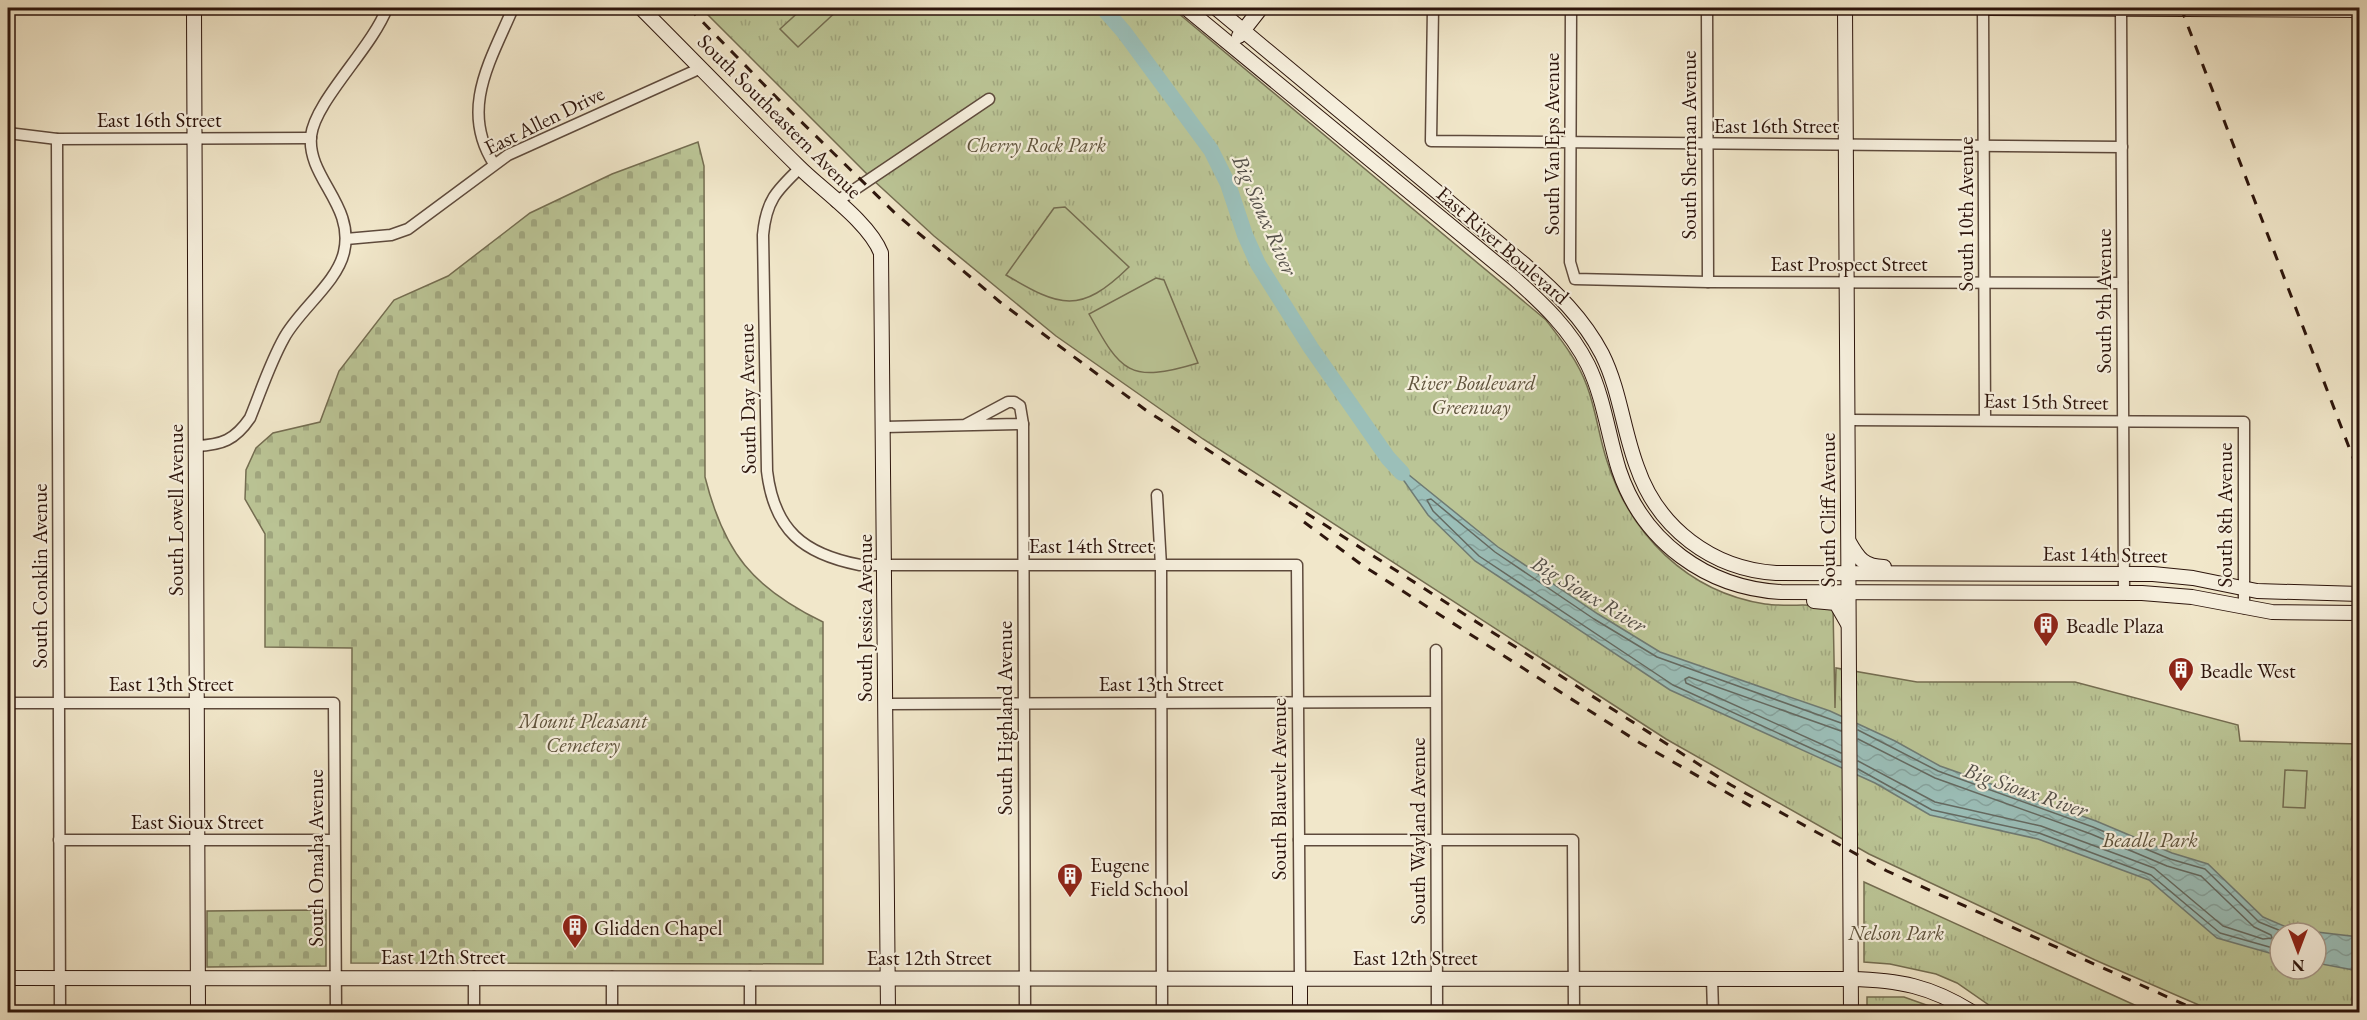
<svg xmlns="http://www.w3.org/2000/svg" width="2367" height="1020" font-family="'EB Garamond',serif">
<defs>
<pattern id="cemetery-stones" width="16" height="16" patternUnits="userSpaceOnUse" patternTransform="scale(1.5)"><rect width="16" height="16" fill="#bbc596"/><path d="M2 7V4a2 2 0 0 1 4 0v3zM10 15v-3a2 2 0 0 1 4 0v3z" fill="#a1a880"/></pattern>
<pattern id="park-tufts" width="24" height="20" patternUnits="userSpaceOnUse" patternTransform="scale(1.5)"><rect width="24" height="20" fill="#bbc596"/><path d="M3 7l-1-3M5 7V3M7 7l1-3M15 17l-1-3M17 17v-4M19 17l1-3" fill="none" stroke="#a1a880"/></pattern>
<pattern id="water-waves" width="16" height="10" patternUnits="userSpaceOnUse" patternTransform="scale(1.5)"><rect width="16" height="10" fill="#9bbfb9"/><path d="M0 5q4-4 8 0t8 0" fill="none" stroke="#86a39e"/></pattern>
</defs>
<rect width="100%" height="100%" fill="#f1e7ca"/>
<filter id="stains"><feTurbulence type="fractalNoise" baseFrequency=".00333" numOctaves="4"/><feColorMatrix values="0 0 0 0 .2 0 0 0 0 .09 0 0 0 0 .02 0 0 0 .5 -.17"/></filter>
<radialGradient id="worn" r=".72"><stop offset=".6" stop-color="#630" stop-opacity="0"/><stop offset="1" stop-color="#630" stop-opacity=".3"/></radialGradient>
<g fill="url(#cemetery-stones)" stroke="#746d51" stroke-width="1.5">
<path d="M698,142L704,166L705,477C724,553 753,588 823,622V964L351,963L352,648L265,647V534L245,499L246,470L256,448L273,433L320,422L339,371L394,300L448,276L530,213L612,174Z"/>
<polygon points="326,910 326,966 207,967 207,911"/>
</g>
<g fill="url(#park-tufts)" stroke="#746d51" stroke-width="1.5" fill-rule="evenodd">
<path d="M701,8H1172L1546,320C1562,341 1578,361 1587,386C1596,410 1599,437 1607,461C1630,534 1687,592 1765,604C1787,607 1811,603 1833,607L1835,708L1836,668L1917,682H2075L2238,725L2240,741L2359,744V1012H2215L2095,960L1869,854L1666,739L1203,439L1056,336L934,236L872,179ZM2280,933H2316V969H2280Z"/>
<polygon points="1864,882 2150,1012 1999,1012 1957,983 1936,974 1890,964 1864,962"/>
<polygon points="1867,997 1904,997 1946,1012 1867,1012"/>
</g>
<g fill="#bbc596" stroke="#746d51" stroke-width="1.5">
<polygon points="803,8 840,8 798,47 780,29"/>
<path d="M1065,207L1129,267C1080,315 1060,307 1006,275L1054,208Z"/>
<path d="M1156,278L1164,280L1198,363C1129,384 1121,372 1089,314Z"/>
<polygon points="2285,770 2307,771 2305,808 2283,807"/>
</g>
<polygon fill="url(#water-waves)" stroke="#6f7b74" stroke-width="1.5" points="1388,458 1498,547 1598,614 1660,652 1830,711 1895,741 1940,766 2096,821 2172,853 2208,864 2263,917 2291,929 2359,937 2359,971 2316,963 2316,933 2280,933 2280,956 2217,938 2149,880 2038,839 1930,815 1875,783 1670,690 1475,561 1428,515"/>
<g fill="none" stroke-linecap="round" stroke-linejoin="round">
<g stroke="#646a62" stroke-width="1.5">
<polyline points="1841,723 1657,657 1594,619 1495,552 1431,499 1427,500 1433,511 1479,556 1673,685 1841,762"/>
<polyline points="1858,730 1938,771 2093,827 2170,859 2205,869 2259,922 2286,933"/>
<polyline points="1841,731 1689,677 1685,679 1686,683 1841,753"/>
<polyline points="1858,739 1935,778 2091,834 2167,866 2201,876 2254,927 2271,935 2272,938 2263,939 2223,926 2154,868 2041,826 1935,802 1858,761"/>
<polyline points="1858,769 1932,810 2039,833 2151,875 2220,933 2280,950"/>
</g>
<polyline stroke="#9bbfb9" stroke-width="16" points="1103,8 1124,32 1211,150 1228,184 1245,235 1258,264 1311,348 1388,458 1402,473"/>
<defs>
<g id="street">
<polyline points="1433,8 1431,141 2122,147"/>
<polyline points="1571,8 1570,262 1575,279 1708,282 2122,283"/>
<polyline points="1707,8 1708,282"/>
<polyline points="1983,8 1985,420"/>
<polyline points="2121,9 2124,593"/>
<polyline points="8,133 57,139 311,138"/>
<polyline points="57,139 60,1012"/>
<path d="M494,164C459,109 491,60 513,8"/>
<path d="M800,168C776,191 766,201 763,235L767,471C774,530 803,554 860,565H1297L1300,978"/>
<polyline points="836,202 989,99"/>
<polyline points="346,239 391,235 408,229 508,155 701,68"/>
<polyline points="1848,420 2244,422 2244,608"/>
<polyline points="1023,424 1025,1012"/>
<polyline points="884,427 1023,424 1020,406 1014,402 1008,402 965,425"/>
<path d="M196,446C222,445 235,440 250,418C261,391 270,363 284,338C299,310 337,283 344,252C355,205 307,178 311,136C315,101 372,48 387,8"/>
<polyline points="1157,495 1161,566 1162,1012"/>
<polyline points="1436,650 1437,1012"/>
<polyline points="8,703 334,703 336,1012"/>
<polyline points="886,704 1435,702"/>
<polyline points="59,840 334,840"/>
<polyline points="1299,840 1573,840 1574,1012"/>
<polyline points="750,977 750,1012"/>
<polyline points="1712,978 1713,1012"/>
<polyline points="474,1012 474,977"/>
<polyline points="612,1012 612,977"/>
</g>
<g id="secondary">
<polyline points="194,8 198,1012"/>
<path d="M641,8C694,61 746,115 799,167C822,190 869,222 881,253L888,1012"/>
<path d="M1186,8L1514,278C1543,304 1570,329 1588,365C1604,398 1608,435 1619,470C1643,542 1707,588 1781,592L2142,593L2192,597L2272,612L2360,613"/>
<path d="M1216,8L1525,265C1556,292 1583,318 1602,354C1620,390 1623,430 1637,467C1658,528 1712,569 1776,573L2153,574L2193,578L2257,591L2360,594"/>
<polyline points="1845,8 1851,1012"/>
<polyline points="1988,8 2360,10"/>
<polyline points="1239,36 1261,8"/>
<path d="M1849,542C1858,558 1864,567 1884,567"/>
<polyline points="1814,601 1836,603 1848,624"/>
<path d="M8,978L1851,979C1899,980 1930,986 1972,1012"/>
<polyline points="1300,978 1300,1012"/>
</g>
</defs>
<use href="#street" stroke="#5e4a3c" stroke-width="13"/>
<use href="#secondary" stroke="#2d150c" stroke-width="16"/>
<use href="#street" stroke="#f6efdd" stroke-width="10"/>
<use href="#secondary" stroke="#f6efdd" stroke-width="14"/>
<g stroke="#2d150c" stroke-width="3" stroke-dasharray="10 10" stroke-linecap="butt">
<polyline points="689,8 783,104 896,214 1000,302 1147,411 1731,785 1887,871 2201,1012"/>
<polyline points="2181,8 2360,476"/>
<polyline points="1304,522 1362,565 1640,743 1759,811"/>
</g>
</g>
<defs>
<symbol id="building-pin" viewBox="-11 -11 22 30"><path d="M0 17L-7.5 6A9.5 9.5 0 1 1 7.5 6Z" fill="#8f2418" stroke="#f6efdd"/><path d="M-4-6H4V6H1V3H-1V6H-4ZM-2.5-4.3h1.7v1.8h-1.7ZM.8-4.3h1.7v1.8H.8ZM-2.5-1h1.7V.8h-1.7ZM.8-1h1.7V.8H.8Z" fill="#fff"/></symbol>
</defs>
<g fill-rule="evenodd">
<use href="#building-pin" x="2031" y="610" width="30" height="40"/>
<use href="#building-pin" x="2166" y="655" width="30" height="40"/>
<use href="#building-pin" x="1055" y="861" width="30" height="40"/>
<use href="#building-pin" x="560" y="912" width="30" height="40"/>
</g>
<g text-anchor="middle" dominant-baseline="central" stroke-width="4.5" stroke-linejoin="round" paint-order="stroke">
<g font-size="21" fill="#2d150c" stroke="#f6efdd">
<text transform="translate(780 116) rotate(45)">South Southeastern Avenue</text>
<text x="159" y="119">East 16th Street</text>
<text transform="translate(544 120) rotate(-26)">East Allen Drive</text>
<text x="1776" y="125">East 16th Street</text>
<text transform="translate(1551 144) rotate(-90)">South Van Eps Avenue</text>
<text transform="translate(1688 145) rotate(-90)">South Sherman Avenue</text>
<text transform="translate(1965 214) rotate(-90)">South 10th Avenue</text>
<text transform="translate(1503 245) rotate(41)">East River Boulevard</text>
<text x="1849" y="263">East Prospect Street</text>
<text transform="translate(2103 301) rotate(-90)">South 9th Avenue</text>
<text transform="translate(747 399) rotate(-91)">South Day Avenue</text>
<text transform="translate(2046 401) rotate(1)">East 15th Street</text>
<text transform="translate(175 510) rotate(-90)">South Lowell Avenue</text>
<text transform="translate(1827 510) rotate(-90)">South Cliff Avenue</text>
<text transform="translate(2224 515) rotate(-90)">South 8th Avenue</text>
<text x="1091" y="545">East 14th Street</text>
<text transform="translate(2105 554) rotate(1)">East 14th Street</text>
<text transform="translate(39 576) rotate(-90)">South Conklin Avenue</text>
<text transform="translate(864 618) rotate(-90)">South Jessica Avenue</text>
<text x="171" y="683">East 13th Street</text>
<text x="1161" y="683">East 13th Street</text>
<text transform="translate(1004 718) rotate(-90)">South Highland Avenue</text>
<text transform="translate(1278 789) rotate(-90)">South Blauvelt Avenue</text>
<text x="197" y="821">East Sioux Street</text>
<text transform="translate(1417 831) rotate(-90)">South Wayland Avenue</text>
<text transform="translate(315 858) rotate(-90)">South Omaha Avenue</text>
<text x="443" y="956">East 12th Street</text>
<text x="929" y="957">East 12th Street</text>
<text x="1415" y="957">East 12th Street</text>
</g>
<g font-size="21" font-style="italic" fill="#5f533c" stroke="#f6efdd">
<text x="1036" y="144">Cherry Rock Park</text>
<text x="1471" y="382">River Boulevard<tspan x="1471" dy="24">Greenway</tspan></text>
<text x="583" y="720">Mount Pleasant<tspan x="583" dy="24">Cemetery</tspan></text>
<text x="2150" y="839">Beadle Park</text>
<text x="1896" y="932">Nelson Park</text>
</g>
<g font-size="21" fill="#2d150c" stroke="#f6efdd" text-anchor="start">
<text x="2066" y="625">Beadle Plaza</text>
<text x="2200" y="670">Beadle West</text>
<text x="1090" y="864">Eugene<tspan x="1090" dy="24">Field School</tspan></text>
<text x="594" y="927">Glidden Chapel</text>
</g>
<g font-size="22" font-style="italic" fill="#545049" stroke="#f6efdd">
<text transform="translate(1265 215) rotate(66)">Big Sioux River</text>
<text transform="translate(1589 594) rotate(31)">Big Sioux River</text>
<text transform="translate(2026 790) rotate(19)">Big Sioux River</text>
</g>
</g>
<rect width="2367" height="1020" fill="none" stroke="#f1e7ca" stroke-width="30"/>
<rect x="9" y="9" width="2349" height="1002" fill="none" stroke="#2d150c" stroke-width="3"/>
<rect x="15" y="15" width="2337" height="990" fill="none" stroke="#2d150c" stroke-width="1.5"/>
<g transform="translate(2298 951) rotate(180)"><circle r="28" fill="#f6efdd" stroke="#a69889" stroke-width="1.5"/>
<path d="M0-4.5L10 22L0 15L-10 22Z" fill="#8f2418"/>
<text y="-9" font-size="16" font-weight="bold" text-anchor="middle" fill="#2d150c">N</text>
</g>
<rect width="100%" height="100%" filter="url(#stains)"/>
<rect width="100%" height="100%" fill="url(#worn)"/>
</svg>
